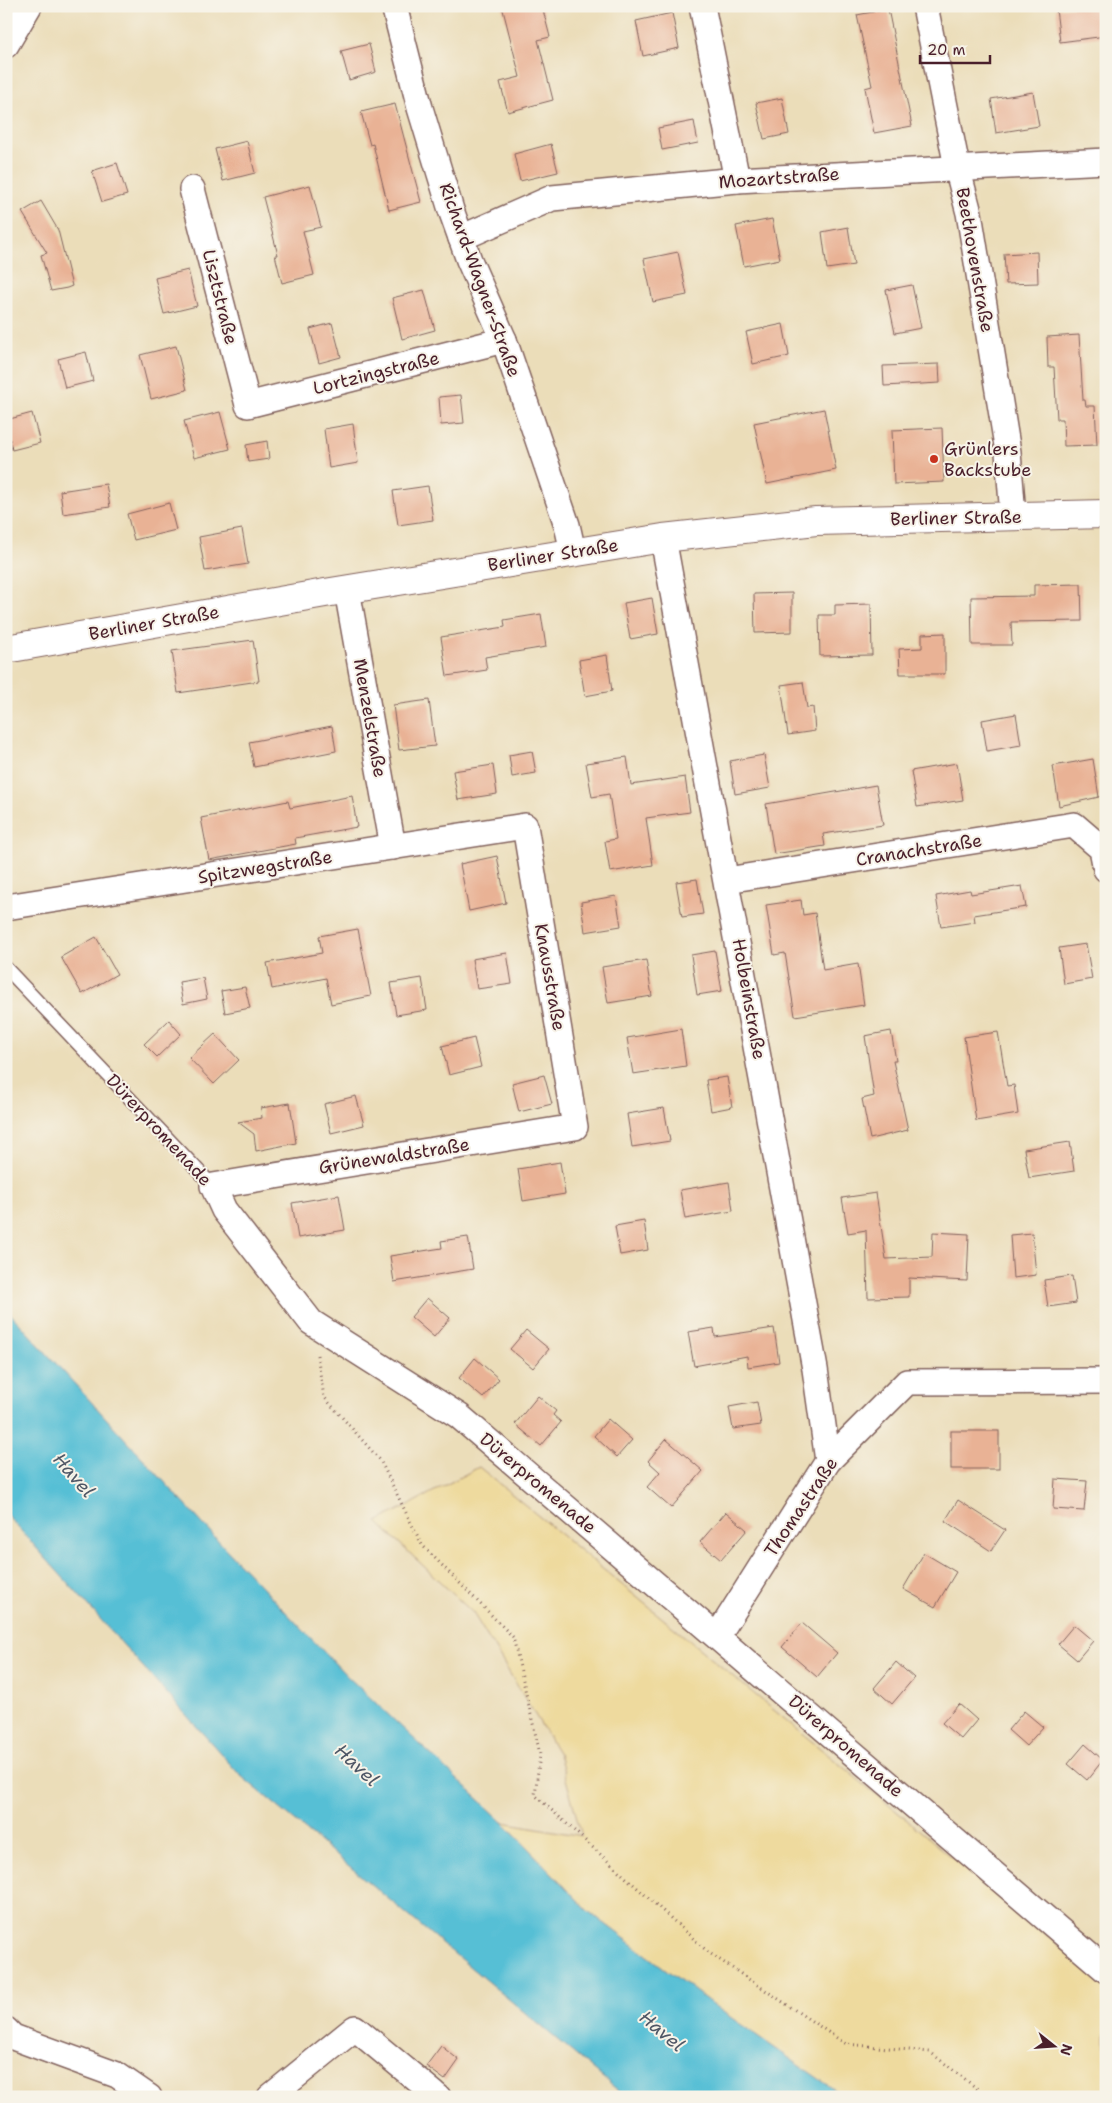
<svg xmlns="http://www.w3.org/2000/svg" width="1112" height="2103" font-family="'Shantell Sans',sans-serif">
<rect width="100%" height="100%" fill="#f7f3e8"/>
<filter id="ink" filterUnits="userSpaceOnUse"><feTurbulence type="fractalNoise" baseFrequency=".02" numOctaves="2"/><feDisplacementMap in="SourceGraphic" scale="10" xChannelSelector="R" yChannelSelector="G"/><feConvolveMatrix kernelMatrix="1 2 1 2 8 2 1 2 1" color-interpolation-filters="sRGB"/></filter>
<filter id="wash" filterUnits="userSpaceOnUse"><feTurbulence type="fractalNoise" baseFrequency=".0096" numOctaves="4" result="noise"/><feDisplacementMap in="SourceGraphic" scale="20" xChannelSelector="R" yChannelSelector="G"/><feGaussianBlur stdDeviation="1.12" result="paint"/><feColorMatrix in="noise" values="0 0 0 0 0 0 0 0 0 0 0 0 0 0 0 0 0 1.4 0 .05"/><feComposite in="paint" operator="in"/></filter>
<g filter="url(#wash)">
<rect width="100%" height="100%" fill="#ebddb9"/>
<polygon fill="#eeda9e" stroke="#9c7c64" points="479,1467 1106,1984 1106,2097 845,2097 720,2010 588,1911 503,1822 582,1836 559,1754 473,1613 377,1522"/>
<polygon fill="#57bfd5" stroke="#506f80" points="6,1309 236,1560 347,1676 503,1822 588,1911 720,2010 845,2097 626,2097 240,1775 6,1514"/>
<g id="blocks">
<g fill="#e9b295">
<polygon points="502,6 542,6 550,37 538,40 553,100 508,112 500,82 520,77"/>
<polygon points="1083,6 1103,6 1106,36 1060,42 1056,9"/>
<polygon points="888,9 912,126 874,133 865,88 872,86 857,15"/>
<polygon points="672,13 679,48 643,56 636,21"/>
<polygon points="369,44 376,72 349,80 341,51"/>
<polygon points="1033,92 1039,126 996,133 991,99"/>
<polygon points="782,98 789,134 764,139 756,103"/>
<polygon points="395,104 421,202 389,210 373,144 370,145 361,112"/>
<polygon points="694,121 698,143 662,150 658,128"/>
<polygon points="247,141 255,173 223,181 215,149"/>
<polygon points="551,144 558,172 520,181 514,154"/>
<polygon points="117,163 127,195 102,202 92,171"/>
<polygon points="310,185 321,227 303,231 314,275 282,283 275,255 278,255 263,197"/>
<polygon points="41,201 58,230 72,286 67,288 51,291 41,255 47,253 22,212"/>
<polygon points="772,219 780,259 744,266 736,226"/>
<polygon points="848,227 854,265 827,269 822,232"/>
<polygon points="678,252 687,295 653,302 644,259"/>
<polygon points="1037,252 1038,283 1006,284 1004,254"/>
<polygon points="188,270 197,306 164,314 155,278"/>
<polygon points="912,285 921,328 895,333 886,290"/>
<polygon points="424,290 435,330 402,339 392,298"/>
<polygon points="332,323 341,357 319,363 310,329"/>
<polygon points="783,324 789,356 753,364 746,332"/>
<polygon points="1079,335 1083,400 1085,400 1086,406 1095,406 1097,445 1064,446 1063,419 1057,419 1054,367 1048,367 1047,337"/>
<polygon points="176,346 187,390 151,399 140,355"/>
<polygon points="86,352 93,381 65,388 58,359"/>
<polygon points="939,364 940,383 884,386 883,366"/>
<polygon points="461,395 464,423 441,425 439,397"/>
<polygon points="824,409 836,470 767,484 754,423"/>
<polygon points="220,412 230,449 194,458 184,421"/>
<polygon points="32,413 40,443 12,450 6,420"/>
<polygon points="353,424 358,463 329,468 324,429"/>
<polygon points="942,428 944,482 894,484 892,430"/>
<polygon points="267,441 269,459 248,462 246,445"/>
<polygon points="106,484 110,507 63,514 60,491"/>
<polygon points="428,486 433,520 398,525 393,491"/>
<polygon points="169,503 176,530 134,540 127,514"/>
<polygon points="242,529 248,564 205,571 199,537"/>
<polygon points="1081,584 1082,621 1011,622 1012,645 972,645 971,597 1034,596 1034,585"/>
<polygon points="792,593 792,632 755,633 754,594"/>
<polygon points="652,598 658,634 630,639 624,603"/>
<polygon points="871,604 872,655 820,656 819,615 835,615 835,605"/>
<polygon points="541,614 546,647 485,657 487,670 447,676 441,637 505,627 504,620"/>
<polygon points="945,633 945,674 900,674 899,649 922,648 922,634"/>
<polygon points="253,640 259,681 178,693 172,651"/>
<polygon points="607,655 612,691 585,696 579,660"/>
<polygon points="803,682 807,708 813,707 815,731 788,735 781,685"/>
<polygon points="429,700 435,746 399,750 393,705"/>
<polygon points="1016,714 1021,745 987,751 982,720"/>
<polygon points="332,726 336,751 254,767 249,742"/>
<polygon points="532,751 536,773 512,777 509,755"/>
<polygon points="764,755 770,788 735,794 730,761"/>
<polygon points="627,757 631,785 685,777 690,812 646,818 653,865 610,872 605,841 616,839 609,794 592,797 586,763"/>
<polygon points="1093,759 1099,797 1059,806 1053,766"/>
<polygon points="957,763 963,800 917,807 911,771"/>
<polygon points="493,765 497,794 458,800 453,771"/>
<polygon points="876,785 883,825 823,834 825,846 774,854 766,804"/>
<polygon points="352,796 357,827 295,838 296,844 209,860 201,818 288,801 290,808"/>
<polygon points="497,856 506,903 469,911 460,864"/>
<polygon points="697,879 703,914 682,917 676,882"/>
<polygon points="1022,886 1026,907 974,915 975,922 941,927 936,896 970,890 971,894"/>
<polygon points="616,896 621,926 585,932 581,902"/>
<polygon points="801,900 803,915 815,913 823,970 858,964 864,1005 795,1016 785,953 774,955 766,905"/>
<polygon points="358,929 371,996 331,1004 326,978 272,989 267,963 322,953 319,936"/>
<polygon points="96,937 117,974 82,994 61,957"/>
<polygon points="1086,944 1092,979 1064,984 1059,948"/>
<polygon points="715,951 722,991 697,995 691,955"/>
<polygon points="507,953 512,984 477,989 472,959"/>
<polygon points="646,960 652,996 608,1003 602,967"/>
<polygon points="203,978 207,999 183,1004 179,982"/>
<polygon points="422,978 427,1010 396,1015 391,983"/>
<polygon points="245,987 250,1008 225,1013 221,991"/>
<polygon points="169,1020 181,1034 157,1057 144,1044"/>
<polygon points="681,1029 686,1066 633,1074 627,1038"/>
<polygon points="891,1031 896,1061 893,1061 908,1130 870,1139 862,1099 874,1096 865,1036"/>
<polygon points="998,1032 1007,1086 1014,1085 1018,1114 976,1121 964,1037"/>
<polygon points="215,1034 239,1060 214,1084 189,1058"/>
<polygon points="474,1038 481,1067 449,1075 442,1046"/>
<polygon points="544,1075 552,1104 519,1112 512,1083"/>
<polygon points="727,1077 732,1107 711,1111 706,1080"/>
<polygon points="356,1096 364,1125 331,1133 324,1104"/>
<polygon points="290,1103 296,1143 256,1151 254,1134 238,1122 262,1118 261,1108"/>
<polygon points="664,1108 670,1141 632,1147 627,1114"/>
<polygon points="1070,1142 1074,1171 1029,1178 1024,1149"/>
<polygon points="560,1162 565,1194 523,1201 518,1169"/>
<polygon points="729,1182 733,1211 685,1219 680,1190"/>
<polygon points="876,1193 886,1259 932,1257 933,1232 969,1234 967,1281 909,1278 909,1297 868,1298 866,1230 848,1233 842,1198"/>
<polygon points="339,1195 345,1230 298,1238 292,1203"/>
<polygon points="644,1221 648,1250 620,1255 615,1226"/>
<polygon points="1032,1233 1036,1275 1013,1278 1010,1235"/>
<polygon points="468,1237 473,1269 394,1282 390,1256 442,1248 441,1241"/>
<polygon points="1072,1276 1076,1303 1048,1307 1044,1280"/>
<polygon points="427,1298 450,1318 434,1337 411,1317"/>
<polygon points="714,1328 715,1337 774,1328 779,1362 748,1367 747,1356 694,1366 688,1332"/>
<polygon points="526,1330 549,1349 533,1368 510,1349"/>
<polygon points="475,1358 499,1379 483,1398 459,1378"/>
<polygon points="538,1396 556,1411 553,1415 561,1422 541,1446 515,1424"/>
<polygon points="757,1402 761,1425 733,1429 729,1407"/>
<polygon points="608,1419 632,1440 617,1457 594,1436"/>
<rect x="951" y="1431" width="48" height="38"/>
<polygon points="666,1439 703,1471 671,1508 647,1487 660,1472 648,1461"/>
<polygon points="1055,1479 1087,1481 1084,1511 1053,1509"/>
<polygon points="958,1500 1005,1530 991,1551 945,1521"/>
<polygon points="726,1512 747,1530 721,1560 700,1542"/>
<polygon points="924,1553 956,1572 935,1607 903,1589"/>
<polygon points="802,1623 837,1653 817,1677 782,1647"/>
<polygon points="1074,1625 1093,1641 1077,1660 1058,1644"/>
<polygon points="896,1662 914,1678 892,1704 874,1688"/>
<polygon points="959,1704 977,1720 961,1739 942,1723"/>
<polygon points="1024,1711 1043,1727 1026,1746 1008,1730"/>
<polygon points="1085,1744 1103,1760 1087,1780 1068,1764"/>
<polygon points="441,2046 459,2060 445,2080 426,2066"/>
</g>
</g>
</g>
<g filter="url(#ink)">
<use href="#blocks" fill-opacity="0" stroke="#82625d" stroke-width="1"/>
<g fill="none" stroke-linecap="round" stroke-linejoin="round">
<defs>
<polyline id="lane" points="6,968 213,1186"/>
<g id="street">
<polyline points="394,6 420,108 451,210 469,260 504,340 567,525 573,552"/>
<polyline points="702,6 737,180"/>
<polyline points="925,6 957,167 969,213 1008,452 1013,516"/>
<polyline points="6,45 29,6"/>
<polyline points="192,189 248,405 504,340"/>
<polyline points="461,238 552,198 737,180 1106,161"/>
<polyline points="663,538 815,1369 828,1461"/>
<polyline points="347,590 393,847"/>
<polyline points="727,880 1074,825 1102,849 1106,869"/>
<polyline points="6,907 525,826 575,1127 213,1186 224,1210 311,1322 459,1416 1106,1970"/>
<polyline points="718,1635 828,1461 907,1382 1106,1381"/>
<polyline points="6,2030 13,2037 117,2075 149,2097"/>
<polyline points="270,2097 355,2028 438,2097"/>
</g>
<polyline id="secondary" points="6,649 325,593 663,538 816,521 1106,514"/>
</defs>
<use href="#lane" stroke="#82625d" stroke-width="15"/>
<use href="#street" stroke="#82625d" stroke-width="28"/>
<use href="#secondary" stroke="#82625d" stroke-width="30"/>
<polyline stroke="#82625d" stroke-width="3" stroke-dasharray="1 4" stroke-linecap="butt" points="317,1355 324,1397 380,1460 422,1545 513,1637 540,1754 535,1795 708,1952 846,2044 930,2052 988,2097"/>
<use href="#lane" stroke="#fff" stroke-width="12"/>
<use href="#street" stroke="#fff" stroke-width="25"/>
<use href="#secondary" stroke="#fff" stroke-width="28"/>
</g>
</g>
<circle fill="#c8321e" stroke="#f7f3e8" stroke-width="2" cx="934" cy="459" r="5"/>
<g text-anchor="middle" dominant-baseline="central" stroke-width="4" stroke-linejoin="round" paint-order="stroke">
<g font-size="18" fill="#4a1f2b" stroke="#f7f3e8">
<text transform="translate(779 178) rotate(-4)">Mozartstraße</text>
<text transform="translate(975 260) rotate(80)">Beethovenstraße</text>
<text transform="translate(480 280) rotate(70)">Richard-Wagner-Straße</text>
<text transform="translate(220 297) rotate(76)">Lisztstraße</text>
<text transform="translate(376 373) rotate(-14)">Lortzingstraße</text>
<text transform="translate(956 518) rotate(-1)">Berliner Straße</text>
<text transform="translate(553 555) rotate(-9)">Berliner Straße</text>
<text transform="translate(154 623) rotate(-10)">Berliner Straße</text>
<text transform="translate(370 718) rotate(80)">Menzelstraße</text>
<text transform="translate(919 850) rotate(-9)">Cranachstraße</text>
<text transform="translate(265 867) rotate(-9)">Spitzwegstraße</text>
<text transform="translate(550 977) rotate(80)">Knausstraße</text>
<text transform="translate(749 999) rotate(80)">Holbeinstraße</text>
<text transform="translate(159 1130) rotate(47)">Dürerpromenade</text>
<text transform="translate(394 1156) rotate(-9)">Grünewaldstraße</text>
<text transform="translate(538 1483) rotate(40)">Dürerpromenade</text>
<text transform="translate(801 1507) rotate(-56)">Thomastraße</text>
<text transform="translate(846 1746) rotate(41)">Dürerpromenade</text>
</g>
<g font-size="18" fill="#4a1f2b" stroke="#f7f3e8" text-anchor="start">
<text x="944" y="449">Grünlers<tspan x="944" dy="21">Backstube</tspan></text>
</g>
<g font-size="19" font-style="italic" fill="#4f5766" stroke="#f7f3e8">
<text transform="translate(74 1475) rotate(49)">Havel</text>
<text transform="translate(357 1765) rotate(43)">Havel</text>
<text transform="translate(662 2031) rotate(40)">Havel</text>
</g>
</g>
<rect width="1112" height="2103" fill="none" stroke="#f7f3e8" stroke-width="25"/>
<g transform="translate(1054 2046) rotate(107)" stroke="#f7f3e8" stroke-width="4" paint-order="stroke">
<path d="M0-4L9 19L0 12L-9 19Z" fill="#4a1f2b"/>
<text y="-8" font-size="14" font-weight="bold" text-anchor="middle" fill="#4a1f2b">N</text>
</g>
<path d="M920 55v8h70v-8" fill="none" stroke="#4a1f2b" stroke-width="2.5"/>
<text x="927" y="55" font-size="15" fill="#4a1f2b" stroke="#f7f3e8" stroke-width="4" paint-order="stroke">20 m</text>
</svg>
